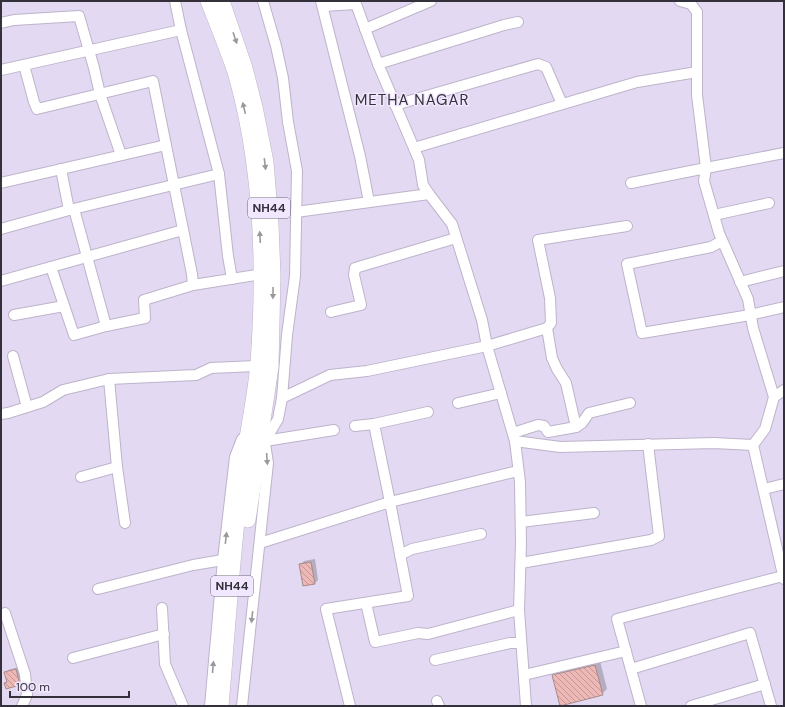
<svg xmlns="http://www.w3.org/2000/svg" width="785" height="707" font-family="'DM Sans',sans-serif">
<defs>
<pattern id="building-back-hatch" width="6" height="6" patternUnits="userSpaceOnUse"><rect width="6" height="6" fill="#eeb8b6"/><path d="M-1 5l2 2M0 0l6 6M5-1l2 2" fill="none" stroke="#c29695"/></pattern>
</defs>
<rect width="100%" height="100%" fill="#e4d9f2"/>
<g fill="#0003">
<polygon points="315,559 318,580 315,583 300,565 304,561"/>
<polygon points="600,661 607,689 602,694 553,676 558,671"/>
<polygon points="19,667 21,682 19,684 5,683 8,680 5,673 8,670"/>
</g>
<g fill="url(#building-back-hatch)" stroke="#a78b8a">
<polygon points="311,562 315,584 303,586 299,564"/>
<polygon points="595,665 603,695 560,706 552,675"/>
<polygon points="16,669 20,685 6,689 4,683 7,682 4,672"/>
</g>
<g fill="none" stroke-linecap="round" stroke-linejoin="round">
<defs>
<g id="minor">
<polyline points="175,1 181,30 219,174 228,256 232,279"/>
<polyline points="263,1 276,46 283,78 288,122 297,171 295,276 287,335 282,398 278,419 265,441"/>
<polyline points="321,1 360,156 369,202"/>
<polyline points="680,1 691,4 697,12 697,95 706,168 784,153"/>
<polyline points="323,6 356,4 378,64"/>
<polyline points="1,23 14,20 79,16 94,68 100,94 121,155"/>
<polyline points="365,29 431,1"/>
<polyline points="24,65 34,102 37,109 153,81 192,274 193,285 144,300 145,318 106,326 74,209"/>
<polyline points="1,70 181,30"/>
<polyline points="395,105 538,64 546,67 562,104"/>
<polyline points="414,148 637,82 697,72"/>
<polyline points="61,169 69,210"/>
<polyline points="1,183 166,145"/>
<polyline points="631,183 706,168 704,181 719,233 748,299 753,328 774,397"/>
<polyline points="429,194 423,185 419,160 378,64 504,25 518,22"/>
<polyline points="296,212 429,194 452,224 482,320 487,346 515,441 520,482 521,543 519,610 526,706"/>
<polyline points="714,215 769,203"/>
<polyline points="1,229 69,210 219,174"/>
<polyline points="722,241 711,247 627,264 642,333 750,315 784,307"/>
<polyline points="51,267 74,335 106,326"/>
<polyline points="1,281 183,230"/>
<polyline points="740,282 784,271"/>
<polyline points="193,285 262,274"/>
<polyline points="331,312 361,305 354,275 355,268 456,238"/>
<polyline points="14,315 64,306"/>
<polyline points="13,356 27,407"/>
<polyline points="109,379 117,467 125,523"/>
<polyline points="784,390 774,397 765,429 753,445 784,579"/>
<polyline points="282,398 330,375 367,371 487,346 547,328 551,323 550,298 538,240 627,226"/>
<polyline points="458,403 501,393"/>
<polyline points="1,414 8,413 43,402 63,390 109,379 196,375 211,368 258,366"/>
<polyline points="374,424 390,502 518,471"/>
<polyline points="355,426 374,424 428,412"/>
<polyline points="576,427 582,423 589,413 630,403"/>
<polyline points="513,433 538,425 544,426 548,432 576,427 566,383 557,369 552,358 547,328"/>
<polyline points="265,441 334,430"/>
<polyline points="515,441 560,447 714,443 753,445"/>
<polyline points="81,477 117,467"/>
<polyline points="764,489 784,484"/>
<polyline points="521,522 594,513"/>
<polyline points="260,543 390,502 408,596 326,609 350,706"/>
<polyline points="400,555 412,549 481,534"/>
<polyline points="521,563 651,540 659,536 648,444"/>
<polyline points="98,589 193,565 223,560"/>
<polyline points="366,603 375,642 418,633 428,634 519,610"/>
<polyline points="162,608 165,664 183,706"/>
<polyline points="5,613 25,674 27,695 22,706"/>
<polyline points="73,658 164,634"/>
<polyline points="435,660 510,643 521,643"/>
<polyline points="631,669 750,633 771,706"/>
<polyline points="524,675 626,651"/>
<polyline points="437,701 439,706"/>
<polyline points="210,706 223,560 235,457 242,439"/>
<polyline points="242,706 268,463 264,437"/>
<polyline points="641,706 617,619 783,576"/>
<polyline points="691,706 765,684"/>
</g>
<g id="highway">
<path d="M208,1C217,24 227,48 235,72C262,165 265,267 258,363C255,398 247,432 243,466C233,546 228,626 221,706"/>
<polyline points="222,1 245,68 255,107 266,162 271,225 273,276 271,367 248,520"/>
</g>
</defs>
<use href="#minor" stroke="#bdb3ca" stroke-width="12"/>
<use href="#highway" stroke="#bdb3ca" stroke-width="16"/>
<use href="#minor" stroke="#fff" stroke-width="10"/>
<use href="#highway" stroke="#fff" stroke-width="15"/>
</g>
<defs><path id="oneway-solid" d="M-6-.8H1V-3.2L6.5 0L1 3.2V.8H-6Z"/></defs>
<g fill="#9a989c">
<use href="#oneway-solid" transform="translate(235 38) rotate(71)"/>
<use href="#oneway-solid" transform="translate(244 108) rotate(-103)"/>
<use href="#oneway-solid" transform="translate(265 164) rotate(83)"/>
<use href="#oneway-solid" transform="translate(260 237) rotate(-93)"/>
<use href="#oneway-solid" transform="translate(273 293) rotate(91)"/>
<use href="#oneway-solid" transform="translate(267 459) rotate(86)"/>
<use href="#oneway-solid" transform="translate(226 538) rotate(-83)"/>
<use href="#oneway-solid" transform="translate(252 617) rotate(97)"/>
<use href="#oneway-solid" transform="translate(213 667) rotate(-85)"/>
</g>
<g text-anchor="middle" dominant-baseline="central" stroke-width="3" stroke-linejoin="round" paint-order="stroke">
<g fill="#f1e7ff" stroke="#6d6875" stroke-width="1">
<rect x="248" y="198" width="42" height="20" rx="3"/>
<rect x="211" y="576" width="42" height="20" rx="3"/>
</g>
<g font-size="12" font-weight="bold" fill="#35313a">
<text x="269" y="208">NH44</text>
<text x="232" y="586">NH44</text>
</g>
<g font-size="15" letter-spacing="1" fill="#35313a" stroke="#f1e7ff">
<text x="412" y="100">METHA NAGAR</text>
</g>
</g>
<rect width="785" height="707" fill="none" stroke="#35313a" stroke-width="4"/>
<path d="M10 691v6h119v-6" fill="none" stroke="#35313a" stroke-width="2"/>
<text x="16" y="691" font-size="12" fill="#35313a" stroke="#f1e7ff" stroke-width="3" paint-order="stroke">100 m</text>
</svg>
